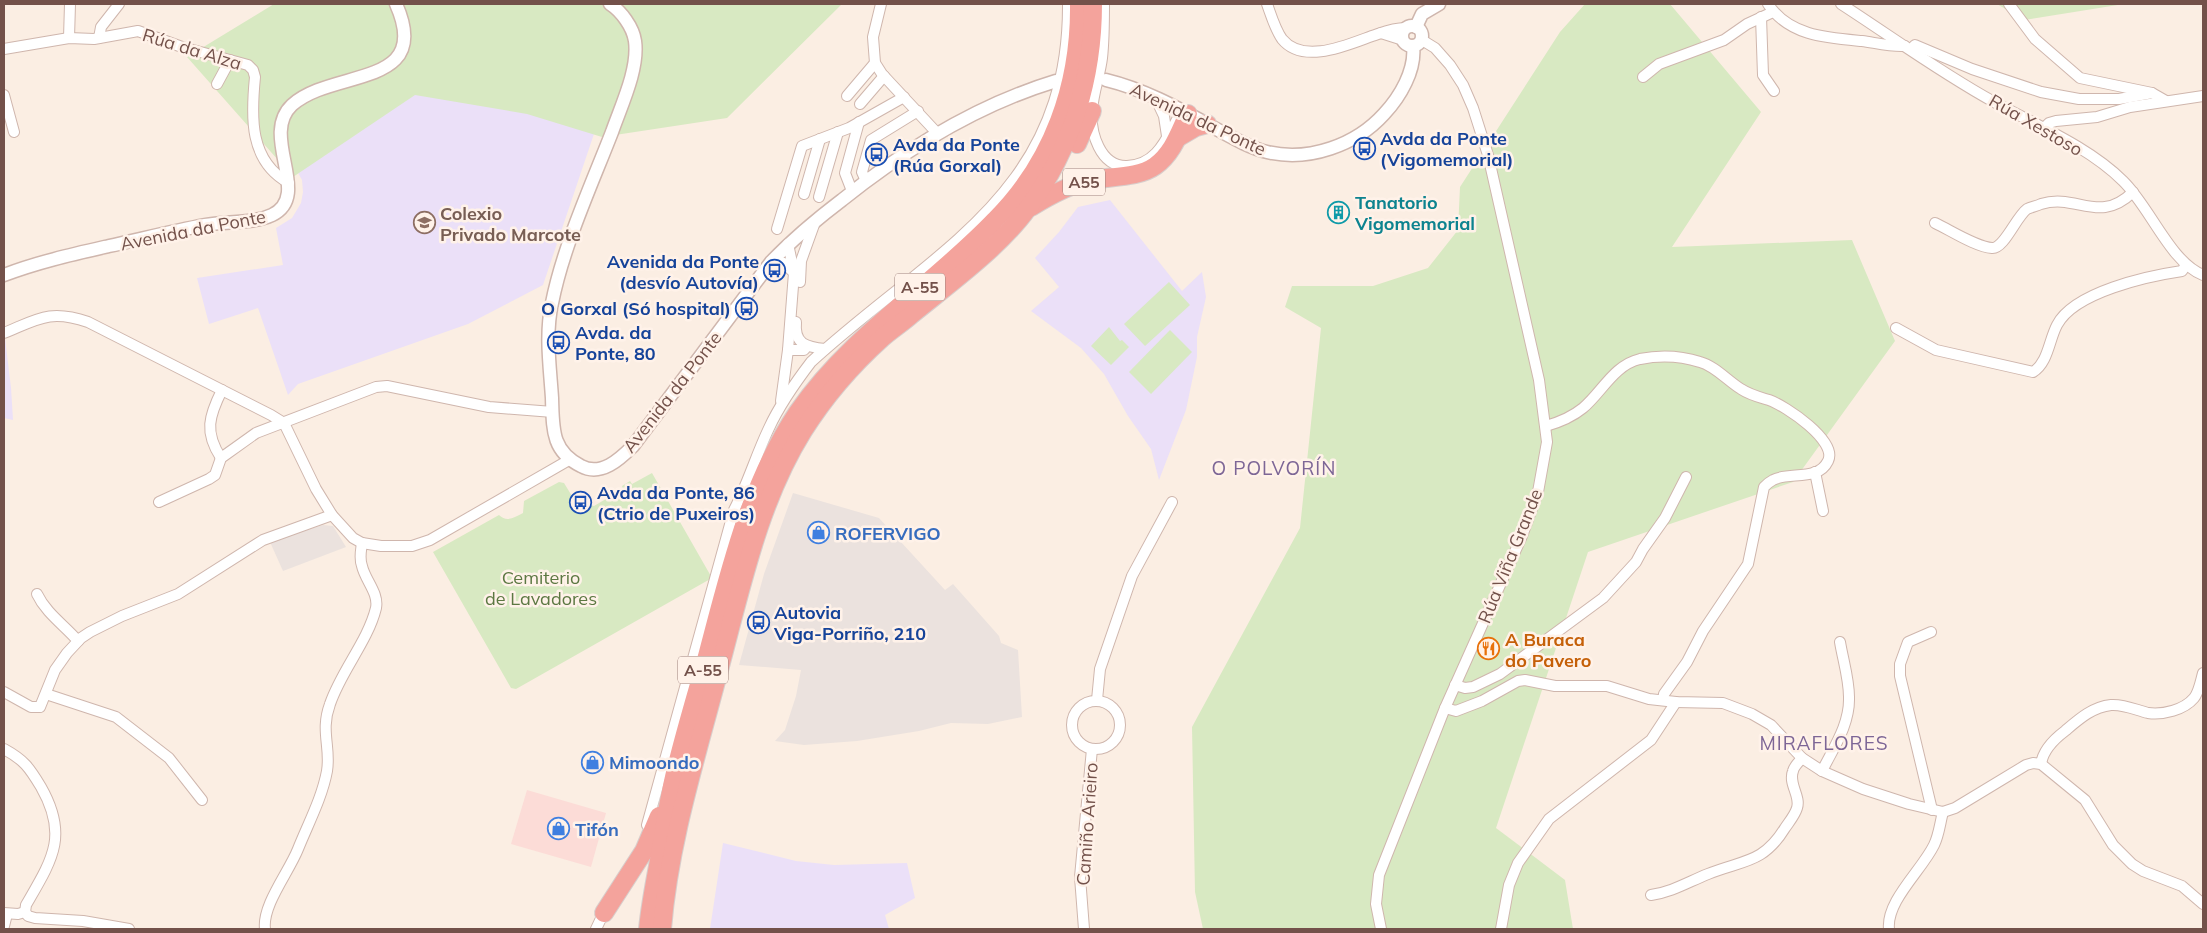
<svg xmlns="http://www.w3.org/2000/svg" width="2207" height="933" font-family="Mulish,sans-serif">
<rect width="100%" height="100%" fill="#fbeee3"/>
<polygon fill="#fcdcd7" points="527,790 606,813 591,867 511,844"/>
<g fill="#ebe2de">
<polygon points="793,493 879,518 945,590 953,584 999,636 1001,643 1018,650 1022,717 988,724 951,723 919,731 857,741 804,745 775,741 785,730 796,696 801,670 739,665 764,574"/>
<polygon points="323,525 333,526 346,547 283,571 270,542"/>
</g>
<g fill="#ebe0f8">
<polygon points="442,56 598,122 543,285 468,324 298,384 288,395 258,308 209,324 197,278 283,265 276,228 292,218 301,203 303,192 302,180 292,162"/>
<polygon points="1110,200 1182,291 1202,272 1206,297 1197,337 1197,357 1186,410 1159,480 1151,449 1128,416 1104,374 1081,348 1031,311 1059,287 1035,258 1059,232 1078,207"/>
<polygon points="5,338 11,388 13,420 4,418"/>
<polygon points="723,843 796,861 834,865 907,863 915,898 885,915 889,929 710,929"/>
</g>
<g fill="#d8e9c2">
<polygon points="274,4 842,4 727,118 602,137 527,114 415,95 293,177 187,57"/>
<polygon points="1585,4 1670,4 1761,112 1672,247 1852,240 1895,341 1793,482 1588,552 1496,828 1565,880 1573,929 1203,929 1195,892 1192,727 1300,528 1321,328 1285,307 1292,286 1373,286 1428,268 1458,230 1460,187 1560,32"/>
<polygon points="1997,4 2124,4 2024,20"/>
<polygon points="1169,282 1190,305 1145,346 1124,324"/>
<polygon points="1109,327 1120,341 1122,340 1129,347 1111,365 1091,346"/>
<polygon points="1170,330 1192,352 1151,394 1129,372"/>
<path d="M652,473L712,578L516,689L511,688L433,552L499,515C507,523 515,517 523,513L524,501L559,482L564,483L575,501L594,506L623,489L622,486L630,481L632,484Z"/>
</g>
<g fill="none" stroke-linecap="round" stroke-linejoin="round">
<defs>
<g id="minor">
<polyline points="881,4 873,37 875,63 882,74 937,133"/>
<path d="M1104,4C1104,22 1104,40 1102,58C1100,75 1093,93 1092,111C1090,132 1100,167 1127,166C1157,165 1166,139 1179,116"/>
<path d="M1267,4C1271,15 1275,29 1282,39C1303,65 1347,45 1372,36C1384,32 1393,28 1405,28"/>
<path d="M1768,4C1789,36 1827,38 1862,41C1876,43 1891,47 1905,46"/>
<path d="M1841,4C1892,37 1941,73 1994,102C2036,125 2089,147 2123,181C2150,207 2170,262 2203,275"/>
<polyline points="2009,4 2035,39 2080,78 2152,93 2166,101"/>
<polyline points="1761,17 1763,75 1774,91"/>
<polyline points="1381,33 1403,40"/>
<polyline points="69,38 70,4"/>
<polyline points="99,38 101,27 119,4"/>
<path d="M4,49L69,38L94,39L138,31L182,47L248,65L253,70L255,77C251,117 249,161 289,183"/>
<polyline points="1911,49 1915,45 1972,69 2041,92 2079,99 2119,99 2152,93"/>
<polyline points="1643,77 1659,64 1724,40 1747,24 1773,12"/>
<polyline points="217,84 230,60"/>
<polyline points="4,95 14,132"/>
<polyline points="847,96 875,63"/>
<polyline points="1155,97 1164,116 1167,136"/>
<polyline points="860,104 884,76"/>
<polyline points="2044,128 2049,123 2056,121 2097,117 2130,107 2203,96"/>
<polyline points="866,181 862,172 871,140 918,111"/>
<polyline points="852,191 845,173 859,122"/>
<polyline points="804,194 820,139"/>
<polyline points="819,197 838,132"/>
<path d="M1935,223C1950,230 1976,247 1992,248C2004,249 2016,217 2027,209C2031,207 2037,206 2041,204C2077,193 2099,225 2133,192"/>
<polyline points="777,229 802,146 849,128 904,97"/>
<polyline points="788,244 794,272"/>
<polyline points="771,262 784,263 794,273 788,350 781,401"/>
<polyline points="800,282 801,261 815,222"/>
<path d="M796,322C794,344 806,347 825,349"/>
<path d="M1896,328L1936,350L2033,372C2048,363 2049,340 2057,325C2074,292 2148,276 2182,271L2186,265"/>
<path d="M4,333C38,319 50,309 88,322L271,415L284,423L316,489L332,515L353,538L362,543L381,546H412L430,540L569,460"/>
<polyline points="788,350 804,350 807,346"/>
<path d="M1546,426C1560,422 1572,417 1583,408C1602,392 1614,365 1640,359C1660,355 1681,356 1700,362C1715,366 1728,381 1741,389C1750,395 1759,397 1769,400C1786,406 1838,441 1828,461C1818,482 1789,471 1773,480C1769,482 1766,485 1764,487L1748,564L1703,631L1687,662L1664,694L1663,700"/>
<path d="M221,458C204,432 209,416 222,390"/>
<polyline points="1815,472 1823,511"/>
<polyline points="159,502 209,479 215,475 221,458 256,433 376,387 387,386 489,407 553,412"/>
<path d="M37,594C46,613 64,625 78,641"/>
<polyline points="1931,632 1908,642 1900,664 1900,676 1932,810"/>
<polyline points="1455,685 1465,688 1473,687 1500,674 1603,598 1636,562 1643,549 1665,518 1686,477"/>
<polyline points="4,692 31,707 40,707 55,670 67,653 81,638 90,632 122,616 178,594 263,540 332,515"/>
<polyline points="46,694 116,717 169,758 202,800"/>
<polyline points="1097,700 1100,669 1132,576 1172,502"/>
<circle cx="1096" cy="725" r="24"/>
<polyline points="1445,708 1456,711 1482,701 1518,681 1525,680 1555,686 1607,686 1649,699 1676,702 1723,703 1752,714 1771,725 1802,758 1822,771 1863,789 1909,804 1943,812 1955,808 2026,765 2033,763 2041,764 2085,800 2113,845 2132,864 2143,871 2182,886 2203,904"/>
<path d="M4,749C24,760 29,767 41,787C69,836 52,860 26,905L25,912"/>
<path d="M2041,764C2043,750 2053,740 2065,731C2078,720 2092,707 2111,705C2124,704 2136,710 2148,713C2163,715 2184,710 2194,698C2199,692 2201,680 2203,673"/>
<path d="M1822,771C1834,747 1850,724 1849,697C1849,679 1843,660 1840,642"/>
<path d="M647,825L734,510C748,483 756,455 769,428C780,404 795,383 811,362C933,250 1069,195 1068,4"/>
<path d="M1651,895C1672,892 1688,882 1708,874C1742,860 1763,864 1785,828C1789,822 1795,815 1797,808C1801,796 1788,784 1793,771C1794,766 1799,762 1802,758"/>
<polyline points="4,913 18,914 25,912 28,916 35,918 83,921 129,929"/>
<polyline points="4,926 7,914"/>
<path d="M265,929C262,905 289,872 298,849C308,824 322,798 327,771C331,747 320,731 330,704C341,671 368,641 376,608C379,593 365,580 362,566C359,558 361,551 362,543"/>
<polyline points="596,929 605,910"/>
<polyline points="1084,929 1080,877 1092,749"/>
<polyline points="1381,929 1376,904 1379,875 1445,708 1522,536 1538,492 1547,442 1539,380 1488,155 1473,108 1463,85 1450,65 1435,48 1422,40"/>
<polyline points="1501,929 1509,885 1518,863 1549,819 1651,740 1676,702"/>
<path d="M1889,929C1886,901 1922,870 1934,845C1939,835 1940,823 1943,812"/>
</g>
<g id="tertiary">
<path d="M610,4C621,11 633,27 635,41C639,69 621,106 612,132C591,186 563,247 552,303C545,334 550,367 552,398C553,428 551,451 581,466C601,477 620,459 633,446L771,262C793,239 817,219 842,200C907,148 977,105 1056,81"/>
<circle cx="1412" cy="36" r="10"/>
<polyline points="1416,27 1422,14 1439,4"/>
<path d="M1106,80C1143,89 1176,107 1209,125C1228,135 1247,147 1267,152C1309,162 1356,145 1384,114C1400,97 1416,70 1413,46"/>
<path d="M4,275C38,262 74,254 109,246C141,239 173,231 205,225C226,221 253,224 272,215C313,195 259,136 292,105C333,68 434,89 396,4"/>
</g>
<g id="motorway">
<polyline points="1179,137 1196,127 1207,124"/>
<polyline points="1077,144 1092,111"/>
<path d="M1031,207C1049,196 1070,184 1091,180C1111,176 1138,178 1155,166C1173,153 1179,133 1188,114"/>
<polyline points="604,913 644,851 659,816"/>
<path d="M648,929C650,908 654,887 658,866C663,837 667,807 674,777C683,738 695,699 706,660C728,577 749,484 798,412C851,335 931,287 995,220C1053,162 1080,85 1079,4"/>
<path d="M662,929C669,841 697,755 719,670C741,589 758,503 803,431C825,396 852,365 882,338C891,330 902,323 911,315C949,284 1000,247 1028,208C1072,148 1093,77 1093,4"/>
</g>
</defs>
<use href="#minor" stroke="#cfb6ad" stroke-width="12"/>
<use href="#tertiary" stroke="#cfb6ad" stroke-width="15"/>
<use href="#motorway" stroke="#d8cecc" stroke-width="20"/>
<use href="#minor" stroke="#fff" stroke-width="10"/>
<use href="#tertiary" stroke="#fff" stroke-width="12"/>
<use href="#motorway" stroke="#f4a39c" stroke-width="18"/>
</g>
<defs>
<symbol id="bus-ring" viewBox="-11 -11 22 22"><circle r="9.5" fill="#fff2e9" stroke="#1a4fb4" stroke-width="1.5"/><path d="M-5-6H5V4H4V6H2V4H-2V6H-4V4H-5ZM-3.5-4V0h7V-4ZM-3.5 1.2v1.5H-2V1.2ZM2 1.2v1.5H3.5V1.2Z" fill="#1a4fb4"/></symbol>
<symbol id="building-ring" viewBox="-11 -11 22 22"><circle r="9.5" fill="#fff2e9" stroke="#0f9aa8" stroke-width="1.5"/><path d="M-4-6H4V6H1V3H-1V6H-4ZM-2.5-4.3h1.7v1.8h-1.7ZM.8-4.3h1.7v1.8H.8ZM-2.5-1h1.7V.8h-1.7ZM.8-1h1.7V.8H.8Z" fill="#0f9aa8"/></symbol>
<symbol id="school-ring" viewBox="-11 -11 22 22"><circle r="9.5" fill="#fff2e9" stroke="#8d6e63" stroke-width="1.5"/><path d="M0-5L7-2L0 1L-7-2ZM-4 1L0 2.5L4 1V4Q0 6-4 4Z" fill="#8d6e63"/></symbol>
<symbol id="shop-ring" viewBox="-11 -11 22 22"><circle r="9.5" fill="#fff2e9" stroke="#3f7fe0" stroke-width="1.5"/><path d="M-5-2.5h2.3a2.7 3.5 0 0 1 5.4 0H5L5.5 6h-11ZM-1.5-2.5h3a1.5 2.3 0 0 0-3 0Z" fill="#3f7fe0"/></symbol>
<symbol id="restaurant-ring" viewBox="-11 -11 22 22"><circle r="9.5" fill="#fff2e9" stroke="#e8710a" stroke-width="1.5"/><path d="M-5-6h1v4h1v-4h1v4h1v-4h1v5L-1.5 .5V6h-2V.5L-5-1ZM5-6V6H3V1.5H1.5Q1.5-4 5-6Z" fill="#e8710a"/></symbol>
</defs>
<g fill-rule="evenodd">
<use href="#bus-ring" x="1352" y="136" width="25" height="25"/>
<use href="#bus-ring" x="864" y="142" width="25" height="25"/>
<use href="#building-ring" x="1326" y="200" width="25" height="25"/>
<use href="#school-ring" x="412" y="210" width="25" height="25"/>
<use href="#bus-ring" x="762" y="258" width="25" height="25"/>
<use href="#bus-ring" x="734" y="296" width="25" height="25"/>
<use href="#bus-ring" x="546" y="330" width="25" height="25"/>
<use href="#bus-ring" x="568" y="490" width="25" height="25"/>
<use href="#shop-ring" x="806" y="520" width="25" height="25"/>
<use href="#bus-ring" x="746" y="610" width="25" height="25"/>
<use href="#restaurant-ring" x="1476" y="636" width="25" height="25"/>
<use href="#shop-ring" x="580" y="750" width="25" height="25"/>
<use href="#shop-ring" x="546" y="816" width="25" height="25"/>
</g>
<g text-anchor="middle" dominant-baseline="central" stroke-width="5" stroke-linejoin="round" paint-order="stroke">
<g fill="#fff2e9" stroke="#9d817a" stroke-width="1">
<rect x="1063" y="168.5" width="42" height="27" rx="4"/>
<rect x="895" y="273.5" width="50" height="27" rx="4"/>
<rect x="678" y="656.5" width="50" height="27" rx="4"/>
</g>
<g font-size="16" font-weight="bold" fill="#73514a">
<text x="1084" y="182">A55</text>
<text x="920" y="287">A-55</text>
<text x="703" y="670">A-55</text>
</g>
<g font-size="18" fill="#73514a" stroke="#fff2e9">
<text transform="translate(192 49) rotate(17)">Rúa da Alza</text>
<text transform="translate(1198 119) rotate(25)">Avenida da Ponte</text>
<text transform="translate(2036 125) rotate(30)">Rúa Xestoso</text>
<text transform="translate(193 230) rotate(-11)">Avenida da Ponte</text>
<text transform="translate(672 392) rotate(-52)">Avenida da Ponte</text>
<text transform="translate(1510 556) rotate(-68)">Rúa Viña Grande</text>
<text transform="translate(1087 824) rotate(-86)">Camiño Arieiro</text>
</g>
<g font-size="18" font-weight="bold" fill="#164399" stroke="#fff2e9" text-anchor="start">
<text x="1380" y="138">Avda da Ponte<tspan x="1380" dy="21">(Vigomemorial)</tspan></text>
<text x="893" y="144">Avda da Ponte<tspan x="893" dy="21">(Rúa Gorxal)</tspan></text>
<text x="759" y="261" text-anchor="end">Avenida da Ponte<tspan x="759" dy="21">(desvío Autovía)</tspan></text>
<text x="731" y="308" text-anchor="end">O Gorxal (Só hospital)</text>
<text x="575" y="332">Avda. da<tspan x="575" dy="21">Ponte, 80</tspan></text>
<text x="597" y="492">Avda da Ponte, 86<tspan x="597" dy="21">(Ctrio de Puxeiros)</tspan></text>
<text x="774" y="612">Autovia<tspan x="774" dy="21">Viga-Porriño, 210</tspan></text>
</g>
<g font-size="18" font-weight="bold" fill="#0d838f" stroke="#fff2e9" text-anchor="start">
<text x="1355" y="202">Tanatorio<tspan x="1355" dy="21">Vigomemorial</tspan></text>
</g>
<g font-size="18" font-weight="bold" fill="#785e54" stroke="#fff2e9" text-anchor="start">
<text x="440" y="213">Colexio<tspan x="440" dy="21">Privado Marcote</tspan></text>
</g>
<g font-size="18" font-weight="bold" fill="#366cbe" stroke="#fff2e9" text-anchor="start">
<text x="835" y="533">ROFERVIGO</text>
<text x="609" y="762">Mimoondo</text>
<text x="575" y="829">Tifón</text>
</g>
<g font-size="18" fill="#5c7842" stroke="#fff2e9">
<text x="541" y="577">Cemiterio<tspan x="541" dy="21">de Lavadores</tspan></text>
</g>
<g font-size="18" font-weight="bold" fill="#c56008" stroke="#fff2e9" text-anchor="start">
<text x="1505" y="639">A Buraca<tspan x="1505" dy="21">do Pavero</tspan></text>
</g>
<g font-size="19" letter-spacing="1" fill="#7d6696" stroke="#fff2e9">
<text x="1274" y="468">O POLVORÍN</text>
<text x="1824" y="743">MIRAFLORES</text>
</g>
</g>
<rect width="2207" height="933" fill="none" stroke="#73514a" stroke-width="10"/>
</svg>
